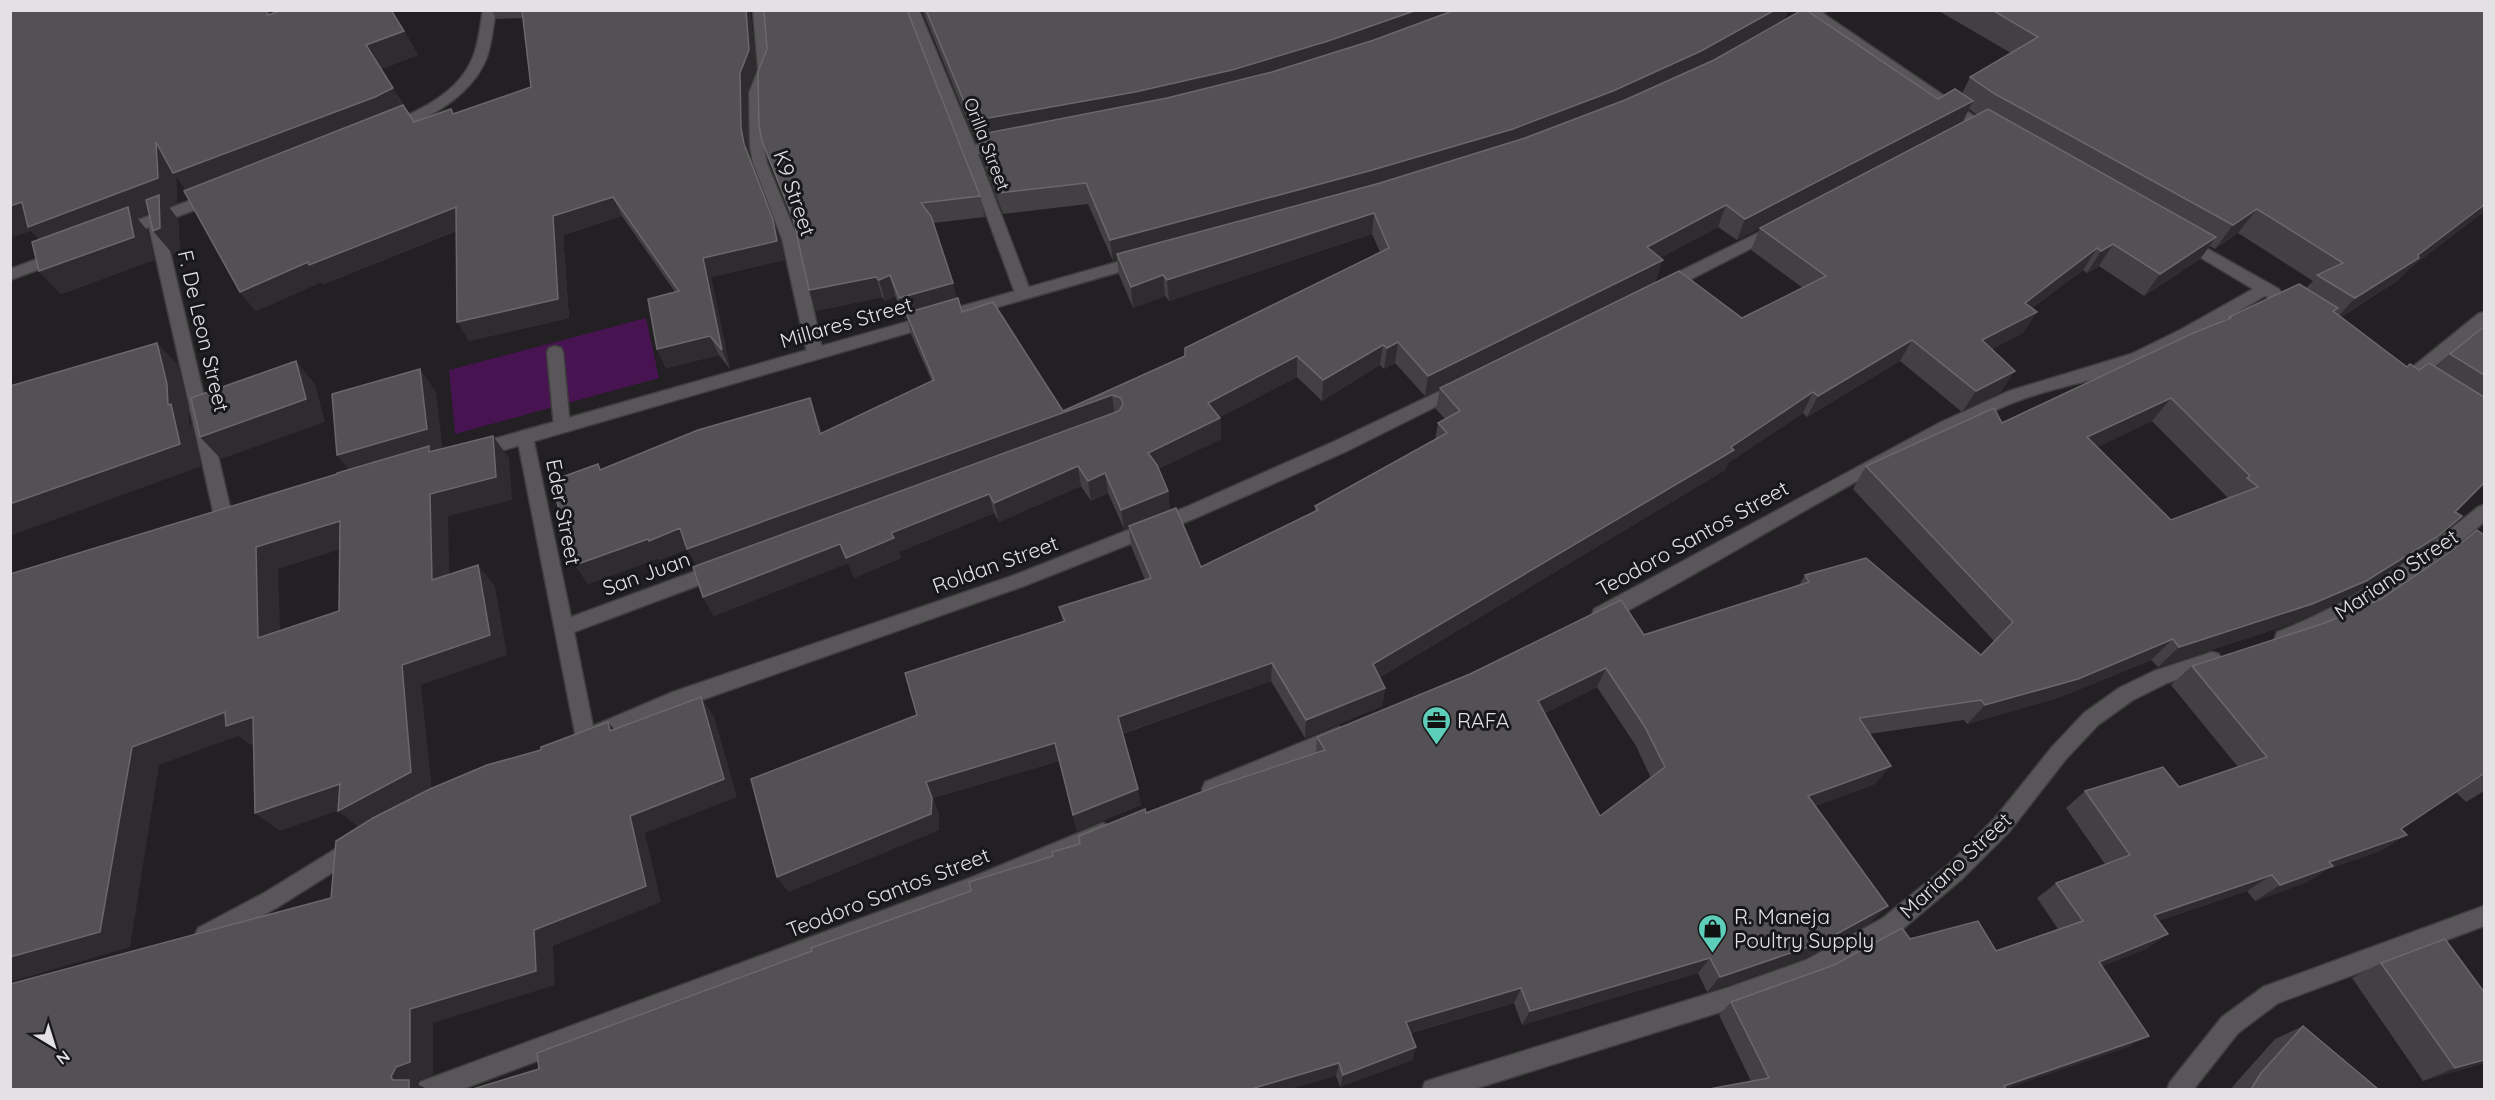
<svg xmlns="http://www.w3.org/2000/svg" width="2495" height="1100" font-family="Quicksand,sans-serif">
<rect width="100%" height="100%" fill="#222022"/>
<polygon fill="#471351" points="646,318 659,378 455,434 449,370"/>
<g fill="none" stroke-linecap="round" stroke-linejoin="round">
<defs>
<polygon id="pedestrian" points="555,346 561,348 563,352 570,426 568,431 562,432 556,431 554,426 547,352 549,348"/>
<g id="minor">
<path d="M483,10H496C493,26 492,42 487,57C475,88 445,109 416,122C407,127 395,134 385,131L383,128L385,125C419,111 459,93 473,57C479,42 480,26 483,10Z"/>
<polygon points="753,10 767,10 772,70 763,93 764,147 767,163 798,239 823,353 821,357 809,357 807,353 782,239 753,163 750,147 749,93 758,70"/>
<polygon points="906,10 919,10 975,145 1002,140 1009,145 1007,148 978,154 1031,293 1029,297 1017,297 1015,293 963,151"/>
<polygon points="1802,10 1818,10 1996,131 1989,136 1984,134"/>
<polygon points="213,192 220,197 218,201 163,222 234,524 231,529 225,531 219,529 216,524 149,227 121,237 113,232 116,228"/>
<polygon points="1776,224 1784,229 1781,233 1670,290 1658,290 1656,286 1658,282"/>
<path d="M2183,235L2279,289L2281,293L2279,297L2273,299L2265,296C2221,321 2177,349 2129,368C2088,383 2043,389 2003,407C1867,468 1740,552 1608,621L1601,623L1594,621L1592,615L1594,609L1941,422L2009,391L2131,354L2180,330L2253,289L2178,244L2175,240L2178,236Z"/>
<polygon points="59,251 64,252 67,256 64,260 10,280 10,269"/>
<polygon points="2484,312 2484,326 2416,382 2410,384 2404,382 2402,378 2404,374 2478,314"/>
<polygon points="1459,382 1465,384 1467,388 1465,392 1345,452 1198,517 1024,586 679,708 589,746 579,744 576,738 517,437 519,432 525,430 531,432 533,437 571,617 720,562 726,565 729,570 726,575 574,632 593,726 673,692 1012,576 1186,507 1333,442"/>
<path d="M2484,505V522C2424,573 2360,619 2284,646L2277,644L2275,638L2277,632C2353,603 2416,558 2478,507Z"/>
<polygon points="2212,652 2219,654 2221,660 2219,666 2167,683 2133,700 2098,725 2066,759 2009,832 1962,879 1899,932 1819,977 1727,1010 1471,1090 1422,1090 1425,1082 1433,1079 1727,988 1806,960 1883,918 1948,865 1995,818 2052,747 2084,713 2119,688 2154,671"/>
<polygon points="1339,727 1346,730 1349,736 1346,742 1212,798 1205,796 1202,789 1205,782"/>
<polygon points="1103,823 1110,826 1113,833 1110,840 973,897 460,1090 417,1090 420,1082 428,1079 970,878"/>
<polygon points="355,837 362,840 365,847 362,854 278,907 214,942 206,946 198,942 195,935 198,928 264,893"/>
<polygon points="2484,906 2484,926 2278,1003 2238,1033 2193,1090 2167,1090 2170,1082 2222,1017 2263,987"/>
</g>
<g id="tertiary">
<polygon points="1811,10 1828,10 1797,29 1787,29 1785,26"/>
<polygon points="1142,255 1147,256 1150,260 1147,264 476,458 470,456 467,451 470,446 476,444"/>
</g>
</defs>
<use href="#pedestrian" stroke="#3f3e3f" stroke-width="3"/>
<use href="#minor" stroke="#3f3e3f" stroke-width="3"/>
<use href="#tertiary" stroke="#3f3e3f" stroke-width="3"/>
<use href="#pedestrian" fill="#585658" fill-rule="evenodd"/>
<use href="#minor" fill="#585658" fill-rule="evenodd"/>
<use href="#tertiary" fill="#585658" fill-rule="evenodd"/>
</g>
<g fill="#424042" fill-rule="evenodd">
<polygon points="492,10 749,10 751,18 756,70 747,93 748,147 751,162 780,240 784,260 711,277 730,369 719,355 666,368 657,349 675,292 622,216 563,235 569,318 469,341 456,231 324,284 321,282 256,311 240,292 186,190 176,176 177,203 168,206 178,219 180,251 173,254 149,213 137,218 147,230 154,260 61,294 39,271 40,240 31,231 271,14 404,31 418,55 381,69 414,122 453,114 531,87 523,18 496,19"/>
<path d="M922,10H1788L1784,20L1938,99L1962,94L1970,77L2011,53L1937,10H2484L2407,271L2397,281L2341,317L2407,367L2419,370L2436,368L2450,354L2484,327V483L2455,512L2411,558L2341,602L2288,625L2158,667L2151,660L2058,698L1967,724L1964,720L1869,734L1875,784L1815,806L1871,922L1805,958L1707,992L1698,973L1522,1025L1514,1003L1411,1033L1416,1047L1412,1060L1340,1087L1336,1076L539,1069L971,891L1080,844L1146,813L1316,753L1317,737L1799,585L1805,575L1981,655L1994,641L1853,489L1866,466L2002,423L2225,321L2229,317L2306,288L2313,281L2238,233L2215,249L2210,246L2200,259L2144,296L2099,266L2087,273L2083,270L2032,308L2023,333L1992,349L2001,392L1962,412L1900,361L1807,417L1803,413L1728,463L1725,470L1380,677L1385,688L1382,706L1305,738L1271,681L1122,734L1141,805L1077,831L1059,761L933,798L939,814V830L788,892L917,715L1063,622L1059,607L1145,580L1131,546L1129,527L1124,529L1108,493L1091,501L1081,486L999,522L994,513L899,552L901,558L854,578L848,563L714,616L703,597L697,566L687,549L660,560L659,558L588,584L575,565L602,470L810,398L822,433L932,382L911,334L907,318L905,319L895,296L885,301L882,297L816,311L794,224L769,162L762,141L980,196L985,217L933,223L956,298L962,312L1063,411L1185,356L1380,252L1372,234L1169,301L1165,296L1133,308L1119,275L1117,259L1113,261L1088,204L1003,214L981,156L978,142H976ZM1969,109L1977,115L1760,228L1751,250L1803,288L1742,318L1656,281L1660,258L1718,227L1737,240L1962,123ZM1395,363L1425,396L1440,389L1436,409L1445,419L1438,423L1435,440L1315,506V512L1201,567L1170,510L1168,491L1158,469L1221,439L1220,417L1297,377L1322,401L1380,365L1384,369ZM2152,421L2228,498L2171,520L2097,447ZM1597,687L1636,746L1651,778L1600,816L1545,713Z"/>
<polygon points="2484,535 2484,791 2466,802 2456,792 2401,829 2407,835 2380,851 2328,869 2307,882 2255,901 2247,891 2158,921 2168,934 2146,949 2102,966 2126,1048 1751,1081 1719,1015 1731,1002 1910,939 1996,951 2058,929 2037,898 2056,883 2105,864 2066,808 2085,791 2179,787 2238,767 2171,685 2192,666 2325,623 2381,599"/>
<polygon points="2381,963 2484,992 2484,1063 2423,1081 2352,978"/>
<polygon points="2303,1026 2378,1089 2231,1089 2234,1085 2275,1039"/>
</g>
<g fill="#2e2c2e">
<polygon points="266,10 269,10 284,40 268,15"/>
<polygon points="746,10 749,10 751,18 756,70 747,93 748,147 751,164 744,144 741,128 740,73"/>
<polygon points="1417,10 1476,10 1136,113 977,135 978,142 976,142 972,121"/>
<polygon points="1775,10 1788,10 1784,23 1695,72 1509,150 1117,254 1117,259 1113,261 1110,240"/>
<polygon points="404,31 418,55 380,69 366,45"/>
<polygon points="393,88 407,113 192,197 176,176 177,203 168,206 178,219 180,251 173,254 153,231 159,209 137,218 147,230 154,260 61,294 39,271 50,251 31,231 10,238 10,206 156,142"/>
<polygon points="1973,101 1962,123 1737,240 1745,219"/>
<polygon points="613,197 622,216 563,235 569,318 469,341 457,322 553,216"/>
<polygon points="1726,205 1718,227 1640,269 1647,247"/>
<polygon points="2484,205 2484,212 2407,271 2397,281 2334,321 2355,298 2418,255"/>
<polygon points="456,207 467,226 324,284 321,282 256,311 240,292 308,262"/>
<polygon points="2257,209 2238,233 2215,249 2233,225"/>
<polygon points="1374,213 1372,234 1169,301 1167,280"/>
<polygon points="773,220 780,240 784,260 711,277 730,369 722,350 703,258"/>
<polygon points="2216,237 2200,259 2144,296 2160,274"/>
<polygon points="2113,244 2099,266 2087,273 2101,251"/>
<polygon points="2097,248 2083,270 2011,324 2025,303"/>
<polygon points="1663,260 1656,281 1425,396 1428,376"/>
<polygon points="890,275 895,296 885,301 879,280"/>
<polygon points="1163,275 1165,296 1133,308 1131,287"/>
<polygon points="876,277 882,297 816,311 809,290"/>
<polygon points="953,283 958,303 906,313 907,318 905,319 899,298"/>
<polygon points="2037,312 2023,333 1969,361 1982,340"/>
<polygon points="710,336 719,355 666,368 657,349"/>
<polygon points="1912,340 1900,361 1807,417 1818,396"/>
<polygon points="1398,342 1395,363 1384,369 1387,348"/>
<polygon points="157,343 179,366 189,407 189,423 193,427 202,466 10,536 10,504 168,405"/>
<polygon points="1383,345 1380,365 1322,401 1323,380"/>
<polygon points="1297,356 1297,377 1209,423 1208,403"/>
<polygon points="296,361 315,384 325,422 221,459 200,437"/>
<polygon points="420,369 436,392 443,451 355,477 337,455"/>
<polygon points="2015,371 2001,392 1962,412 1976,391"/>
<polygon points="1813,392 1803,413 1728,463 1725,470 1371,682 1373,664 1731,447"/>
<polygon points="1112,395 1115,416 698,568 687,549 660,560 659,558 588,584 575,565 680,528 691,547"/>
<polygon points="810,398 817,418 828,454 820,434"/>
<polygon points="2171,398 2152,421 2070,460 2087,437"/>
<polygon points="1220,418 1221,439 1150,473 1148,453"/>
<polygon points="493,436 509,458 512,500 448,516 450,601 432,580 430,494"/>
<polygon points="1078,466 1081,486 999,522 994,503"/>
<polygon points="1105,473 1108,493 1091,501 1088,481"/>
<polygon points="1168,491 1170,511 1124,529 1121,510"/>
<polygon points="989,494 994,513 899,552 901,558 854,578 846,558 891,533"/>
<polygon points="2462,516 2411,558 2341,602 2288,625 2158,667 2179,647"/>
<polygon points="340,521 360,543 278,569 281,659 258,638 256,547"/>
<polygon points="840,544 848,563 714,616 703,597"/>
<polygon points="478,565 495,586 507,655 421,685 432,790 361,829 338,811 340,810 280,831 255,813 402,665"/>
<polygon points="2173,639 2151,660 2058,698 1967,724 1985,705"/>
<polygon points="1272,663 1271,681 1120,734 1118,717"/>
<polygon points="1606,668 1597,687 1531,720 1538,701"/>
<polygon points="1385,688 1382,706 1305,738 1306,720"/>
<polygon points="701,697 714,716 737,797 645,833 661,902 553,946 555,985 433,1023 433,1075 419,1080 417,1084 427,1089 409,1089 393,1080 391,1077 410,1009 534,930 630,816"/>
<polygon points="225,712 253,717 277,736 250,745 238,736 159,765 130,947 10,982 10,957 132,747"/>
<polygon points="608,722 624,741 610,731"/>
<polygon points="1055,743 1059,761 933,798 939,814 939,830 788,892 777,877 926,782"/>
<polygon points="1891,766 1875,784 1794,814 1808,796"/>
<polygon points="1138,789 1141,805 1077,831 1073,815"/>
<polygon points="2407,835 2380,851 2328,869 2307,882 2255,901 2280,885 2329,862"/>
<polygon points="2272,875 2247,891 2132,930 2154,915"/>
<polygon points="1888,906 1871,922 1805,958 1707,992 1720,977"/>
<polygon points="2168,934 2146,949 2078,976 2099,962"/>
<polygon points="1710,958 1698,973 1522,1025 1530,1011"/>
<polygon points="1521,988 1514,1003 1402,1035 1406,1022"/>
<polygon points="2149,1036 2126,1048 2006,1089 2004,1086"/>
<polygon points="1416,1047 1412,1060 1340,1087 1343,1075"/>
<polygon points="2484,1060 2484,1063 2423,1081 2455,1068"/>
<polygon points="1339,1063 1336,1076 1292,1089 1251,1089"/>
</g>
<g fill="#535153" stroke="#6a686a" stroke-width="1.5" fill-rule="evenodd">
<polygon points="10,10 266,10 268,15 283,10 391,10 404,31 366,45 393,88 375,97 173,173 156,142 158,178 28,227 22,202 10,206"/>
<polygon points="522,10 746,10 749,50 740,73 741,128 744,144 773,220 777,241 703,258 722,350 710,336 657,349 648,299 679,291 613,197 553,216 558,299 457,322 456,207 309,265 308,262 240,292 184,191 403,105 414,122 451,109 453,114 531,87"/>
<polygon points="764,10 907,10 980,196 921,203 931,216 953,283 899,298 890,275 879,280 876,277 809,290 793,218 762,141 759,126 758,72 767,49"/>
<polygon points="926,10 1417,10 1328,41 1232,70 1135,92 972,121"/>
<polygon points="1455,10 1775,10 1701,51 1613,91 1513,129 1369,171 1110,240 1086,183 999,193 977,135 1167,98 1272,72 1374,40"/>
<polygon points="1802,10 1806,10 1938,99 1955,89 1973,101 1745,219 1726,205 1647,247 1663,260 1428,376 1398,342 1387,348 1383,345 1323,380 1297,356 1208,403 1220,418 1148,453 1157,465 1168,491 1121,510 1105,473 1088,481 1078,466 994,503 989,494 891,533 894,538 846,558 840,544 703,597 693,567 1119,411 1123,404 1121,398 1112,395 687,549 680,528 649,541 648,539 575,565 551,481 598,464 600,470 698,430 810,398 820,434 934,380 906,313 958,298 962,312 993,302 1063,411 1185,356 1185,348 1389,248 1374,213 1167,280 1163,275 1131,287 1117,254 1380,183 1525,138 1625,100 1714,60"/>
<polygon points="1992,10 2484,10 2484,205 2418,255 2419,258 2355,298 2317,275 2343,263 2257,209 2233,225 1995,94 1970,77 2038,37"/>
<polygon points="1988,109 2216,237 2160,274 2113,244 2101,251 2097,248 2025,303 2037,312 1982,340 2015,371 1976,391 1912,340 1818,396 1813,392 1731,447 1734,450 1373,664 1385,688 1306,720 1272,663 1118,717 1138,789 1073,815 1055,743 926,782 932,798 931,814 777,877 751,779 917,715 905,673 1065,621 1059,607 1151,578 1129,526 1176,508 1201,567 1318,510 1315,506 1447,433 1438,423 1460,411 1440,388 1679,271 1742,318 1826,276 1760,228"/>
<polygon points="159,195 160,228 153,231 146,200"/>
<polygon points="128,207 134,237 39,271 32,242"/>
<path d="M2299,284L2338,308L2333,311L2407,367L2410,364L2419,370L2429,363L2484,397V483L2455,512L2462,516L2437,537L2366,581L2312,604L2179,647L2173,639L2078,679L1985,705L1981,700L1859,718L1891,766L1808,796L1888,906L1820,943L1720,977L1710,958L1530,1011L1521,988L1406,1022L1416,1047L1343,1075L1339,1063L1251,1089H473L539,1069L537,1053L812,951L811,948L971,891L969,882L1053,856L1052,852L1080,844L1079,836L1145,809L1146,813L1217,786L1325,750L1317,737L1470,674L1621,600L1644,635L1809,582L1805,575L1866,558L1981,655L2013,622L1866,466L1994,408L2002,423L2191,334L2231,318L2229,317ZM2171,398L2250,476L2247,478L2258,487L2171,520L2087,437ZM1606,668L1645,727L1665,767L1600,816L1538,701Z"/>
<polygon points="2484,327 2484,375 2450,354 2477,332"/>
<polygon points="157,343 167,384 168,405 171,404 180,444 10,504 10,386"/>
<polygon points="296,361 306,399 200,437 191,398"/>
<polygon points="420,369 427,429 337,455 332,394"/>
<path d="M493,436L496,477L430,494L432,580L478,565L490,635L402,665L411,772L338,811L340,784L255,813L253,717L226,726L225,712L132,747L100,932L10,957V574L337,474V473L429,446V452ZM340,521L339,611L258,638L256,547Z"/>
<polygon points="2477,530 2484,535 2484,776 2483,774 2401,829 2407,835 2329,862 2333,866 2280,885 2272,875 2154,915 2168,934 2099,962 2149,1036 2004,1086 2006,1089 1709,1089 1769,1078 1731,1002 1834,965 1902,928 1910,939 1978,921 1996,951 2083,921 2056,883 2130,855 2085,791 2163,767 2179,787 2267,757 2192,666 2325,623 2381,599 2450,552"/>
<polygon points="701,697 724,779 630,816 646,886 534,930 536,971 410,1009 410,1062 396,1067 391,1077 393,1080 409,1080 409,1089 10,1089 10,984 331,898 336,841 373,818 430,789 487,765 541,750 541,747 608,722 610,731"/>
<polygon points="2445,939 2484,992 2484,1060 2455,1068 2381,963"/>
<polygon points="2303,1026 2378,1089 2251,1089 2261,1073"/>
</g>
<defs>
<symbol id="office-pin" viewBox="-11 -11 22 30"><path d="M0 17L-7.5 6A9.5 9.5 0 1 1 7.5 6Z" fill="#5dceb9" stroke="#181719"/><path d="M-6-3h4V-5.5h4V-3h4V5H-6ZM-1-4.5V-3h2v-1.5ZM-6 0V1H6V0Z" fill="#111"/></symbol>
<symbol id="shop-pin" viewBox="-11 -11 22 30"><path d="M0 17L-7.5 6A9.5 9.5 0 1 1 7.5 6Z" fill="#5dceb9" stroke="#181719"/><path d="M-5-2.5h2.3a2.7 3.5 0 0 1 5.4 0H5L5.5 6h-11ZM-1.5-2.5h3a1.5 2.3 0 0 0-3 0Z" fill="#111"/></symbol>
</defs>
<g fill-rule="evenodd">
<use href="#office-pin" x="1420" y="704" width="33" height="45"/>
<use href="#shop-pin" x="1696" y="912" width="33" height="45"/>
</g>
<g text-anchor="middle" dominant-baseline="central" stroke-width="6" stroke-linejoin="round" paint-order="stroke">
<g font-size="18" fill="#e3e1e3" stroke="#181719">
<text transform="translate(987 144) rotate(69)">Orilla Street</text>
</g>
<g font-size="21" fill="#e3e1e3" stroke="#181719">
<text transform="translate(795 193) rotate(71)">K9 Street</text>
<text transform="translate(846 322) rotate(-16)">Millares Street</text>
<text transform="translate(204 331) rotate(77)">F. De Leon Street</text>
<text transform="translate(564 512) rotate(79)">Eder Street</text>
<text transform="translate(1692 538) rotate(-29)">Teodoro Santos Street</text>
<text transform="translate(995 564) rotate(-20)">Roldan Street</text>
<text transform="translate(646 573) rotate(-20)">San Juan</text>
<text transform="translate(2396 574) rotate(-34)">Mariano Street</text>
<text transform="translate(1955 865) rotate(-43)">Mariano Street</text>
<text transform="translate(888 892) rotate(-21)">Teodoro Santos Street</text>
</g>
<g font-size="21" fill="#e3e1e3" stroke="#181719" text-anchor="start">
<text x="1457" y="720">RAFA</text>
<text x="1734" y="916">R. Maneja<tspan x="1734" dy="24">Poultry Supply</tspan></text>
</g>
</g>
<rect width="2495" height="1100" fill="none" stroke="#e3e1e3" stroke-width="24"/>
<g transform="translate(54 1046) rotate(142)" stroke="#181719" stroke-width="4.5" paint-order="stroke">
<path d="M0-4.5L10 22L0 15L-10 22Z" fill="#e3e1e3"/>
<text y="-9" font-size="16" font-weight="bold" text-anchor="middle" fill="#e3e1e3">N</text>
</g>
</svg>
